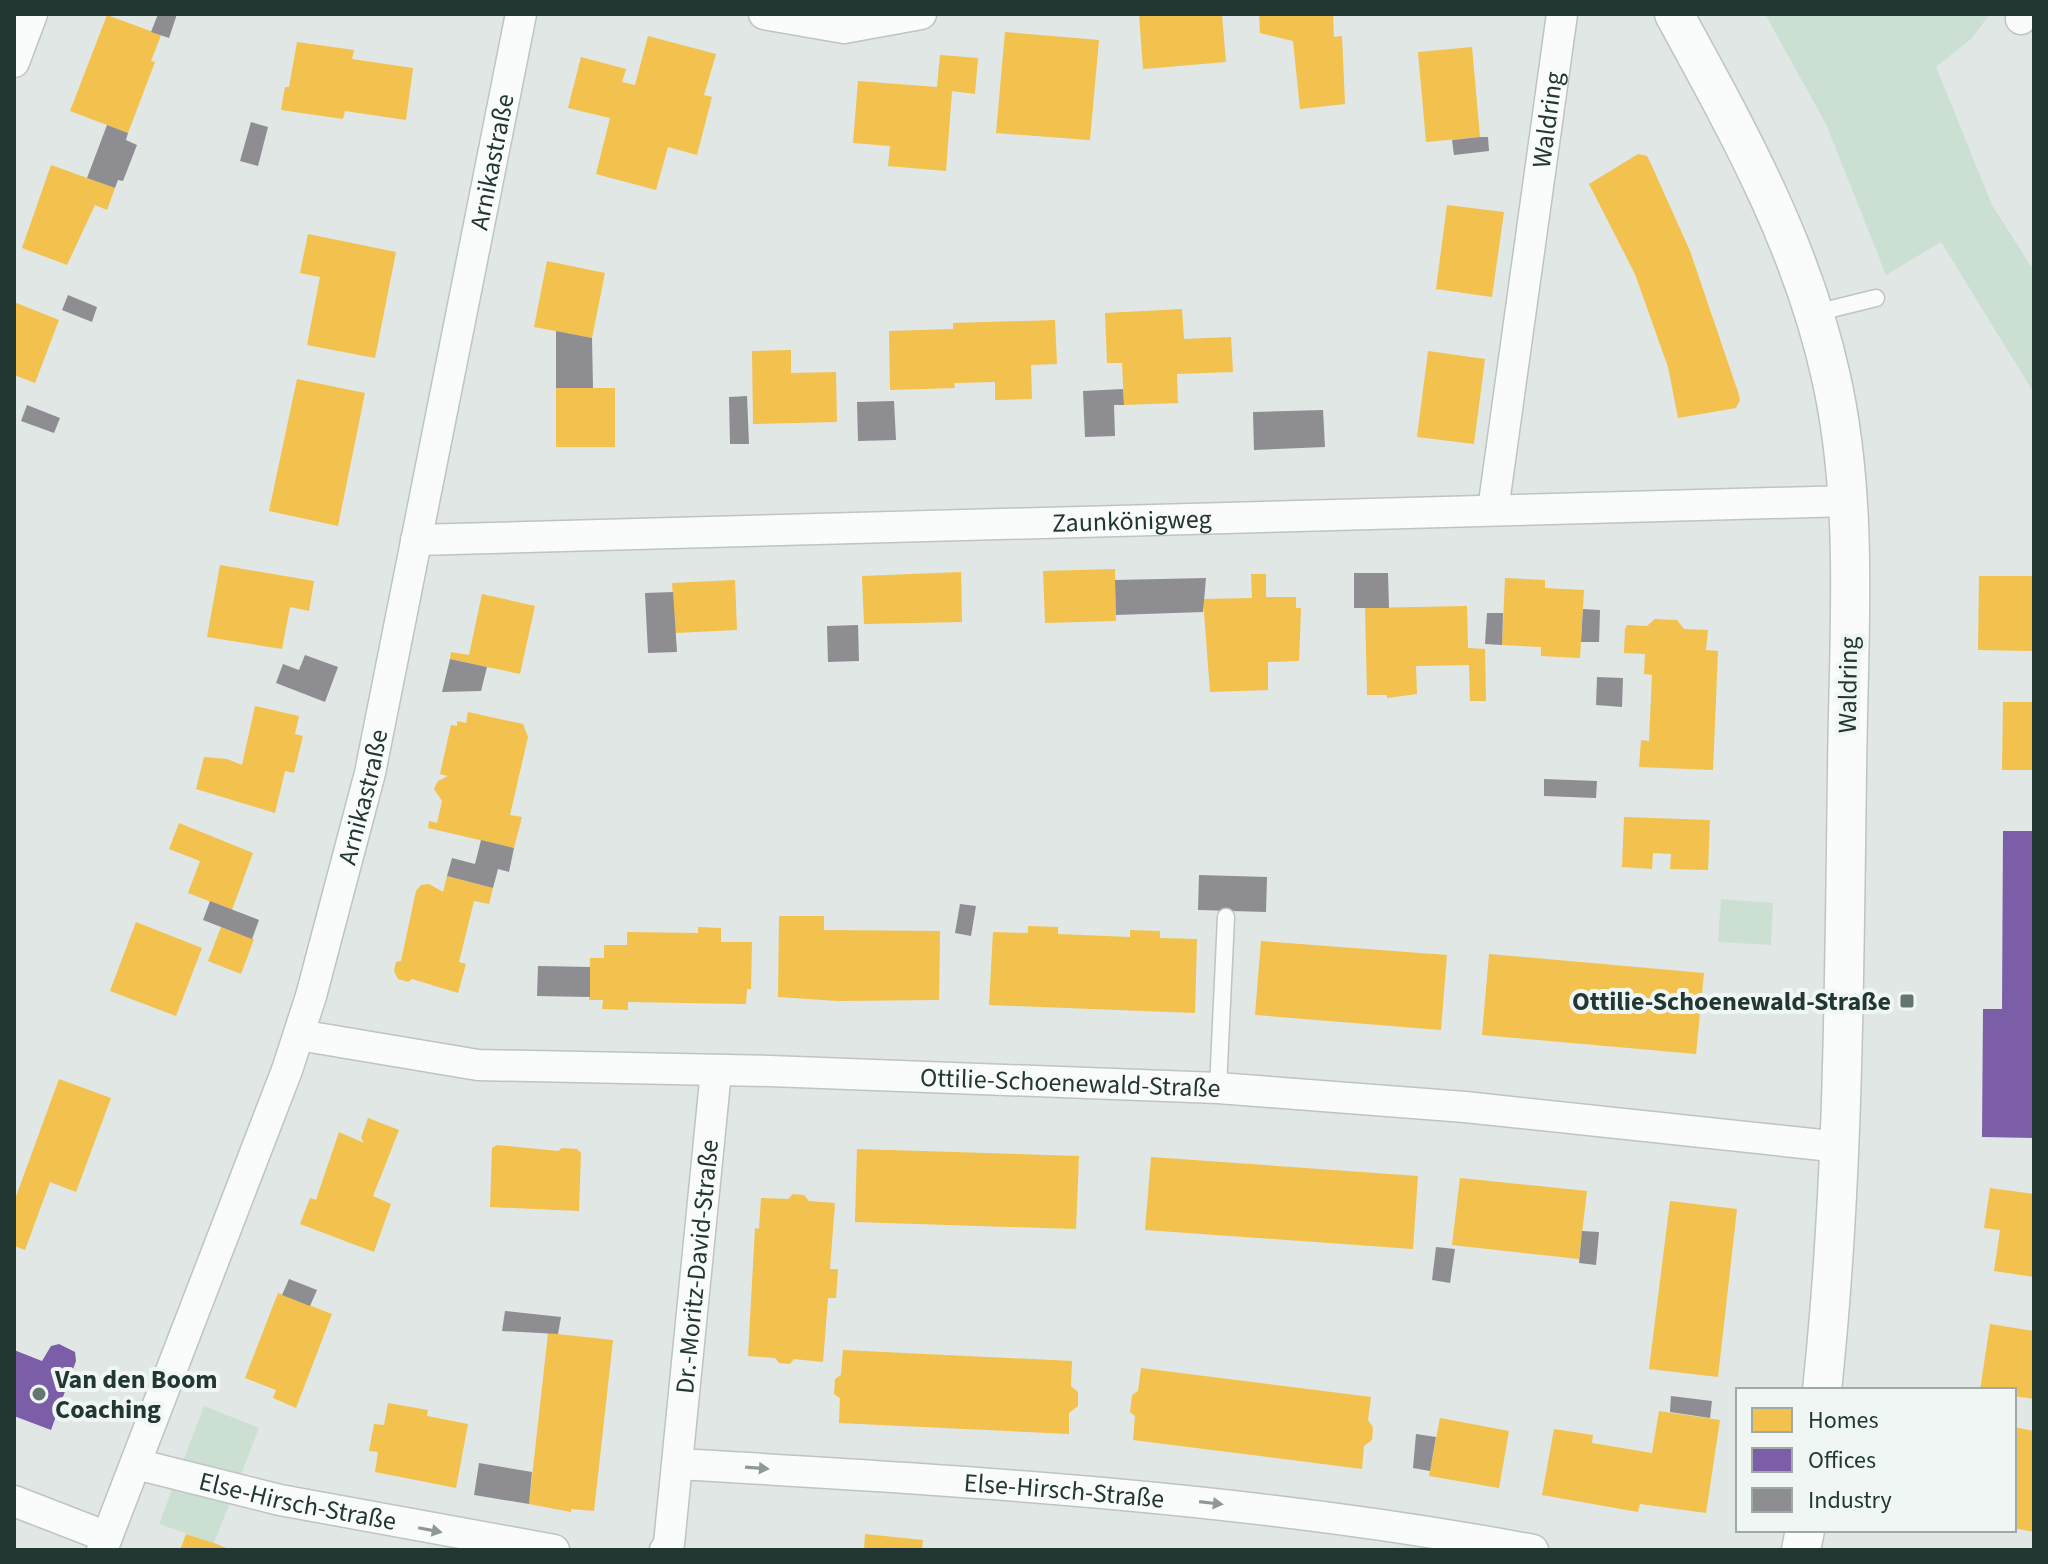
<svg xmlns="http://www.w3.org/2000/svg" width="2048" height="1564" font-family="'Source Sans 3',sans-serif">
<rect width="100%" height="100%" fill="#e1e7e4"/>
<g fill="#ccdfd3">
<polygon points="1765,14 1990,14 1971,39 1936,67 1992,205 2034,271 2034,393 1941,242 1886,275 1826,124"/>
<polygon points="1721,899 1773,903 1771,945 1718,942"/>
<polygon points="204,1406 259,1428 214,1543 159,1524"/>
</g>
<g fill="#f2c14e">
<polygon points="1139,14 1222,14 1226,62 1143,69"/>
<polygon points="1259,14 1333,14 1334,37 1342,36 1345,104 1300,109 1293,41 1260,33"/>
<polygon points="107,15 161,35 151,61 155,62 128,133 70,111"/>
<polygon points="1005,32 1099,40 1090,140 996,133"/>
<polygon points="648,36 716,54 704,95 712,97 697,155 668,147 656,190 596,174 610,118 568,108 581,57 626,69 622,82 635,85"/>
<polygon points="297,42 354,50 352,59 413,68 406,120 345,111 343,119 281,110 285,87 289,87"/>
<polygon points="1472,47 1480,137 1426,142 1418,52"/>
<polygon points="940,55 978,58 975,94 952,91 946,171 888,166 890,146 853,143 858,81 937,87"/>
<polygon points="1638,154 1647,156 1651,164 1690,251 1738,392 1740,400 1736,408 1678,418 1668,367 1635,274 1589,184"/>
<polygon points="51,165 115,188 107,210 95,205 67,265 22,248"/>
<polygon points="1447,205 1504,212 1492,297 1436,289"/>
<polygon points="308,234 396,252 375,358 307,345 320,277 300,273"/>
<polygon points="547,261 605,273 592,338 534,327"/>
<polygon points="14,302 59,320 35,383 14,375"/>
<polygon points="1182,309 1184,339 1231,337 1233,372 1177,374 1178,403 1124,405 1122,363 1107,363 1105,313"/>
<polygon points="1055,320 1057,364 1031,365 1032,399 995,400 995,382 954,383 955,388 890,390 889,331 953,329 953,323"/>
<polygon points="791,350 791,373 836,372 837,422 753,424 752,351"/>
<polygon points="1428,351 1485,359 1474,444 1417,437"/>
<polygon points="297,379 365,393 338,526 269,511"/>
<rect x="556" y="388" width="59" height="59"/>
<polygon points="220,565 314,581 309,611 290,607 282,649 207,637"/>
<polygon points="1115,569 1116,621 1045,623 1043,571"/>
<polygon points="961,572 962,622 864,624 862,576"/>
<polygon points="1251,574 1266,574 1266,597 1296,597 1296,608 1301,608 1299,661 1268,662 1268,690 1210,692 1203,599 1252,598"/>
<polygon points="1979,576 2034,576 2034,651 1978,650"/>
<polygon points="1505,578 1545,580 1545,588 1584,590 1580,658 1541,656 1541,647 1502,645"/>
<polygon points="735,580 737,630 675,633 672,583"/>
<polygon points="482,594 535,606 520,674 450,659 451,652 469,655"/>
<polygon points="1467,606 1468,648 1485,649 1486,701 1470,701 1469,665 1416,666 1417,694 1387,698 1387,695 1367,695 1365,608"/>
<polygon points="1655,619 1677,620 1684,629 1708,630 1706,650 1718,651 1713,770 1639,767 1641,740 1649,741 1652,675 1644,674 1645,654 1624,653 1625,629 1627,625 1647,626"/>
<polygon points="2003,702 2034,702 2034,770 2002,770"/>
<polygon points="255,706 299,716 295,734 303,736 294,773 285,771 275,813 196,789 204,757 227,759 242,765"/>
<polygon points="468,712 523,724 528,737 510,815 522,817 514,848 428,828 429,821 437,823 442,801 434,789 438,781 448,776 440,774 451,725 457,726 457,721 466,723"/>
<polygon points="1624,817 1710,820 1708,870 1670,869 1671,854 1653,853 1652,869 1622,867"/>
<polygon points="179,823 253,853 232,910 188,893 200,861 169,849"/>
<polygon points="447,876 493,888 489,904 474,901 459,962 466,964 458,993 412,979 408,982 398,979 394,971 396,962 401,961 416,891 421,885 429,884 443,892"/>
<polygon points="779,916 824,916 824,930 940,931 939,1000 838,1001 778,997"/>
<polygon points="136,922 202,948 176,1016 110,991"/>
<polygon points="1028,926 1058,927 1058,934 1130,937 1130,930 1160,931 1160,938 1197,939 1195,1013 989,1005 993,932 1028,933"/>
<polygon points="221,927 254,939 241,974 208,961"/>
<polygon points="698,927 721,928 721,942 752,942 751,989 747,989 746,1004 628,1002 628,1010 602,1009 603,1000 589,1000 590,958 604,958 604,945 627,945 627,932 698,933"/>
<polygon points="1261,941 1447,955 1441,1030 1255,1015"/>
<polygon points="1489,954 1704,973 1696,1054 1482,1035"/>
<polygon points="59,1079 111,1098 76,1192 50,1182 25,1250 14,1246 14,1202"/>
<polygon points="368,1118 399,1130 373,1196 391,1204 374,1252 300,1224 310,1198 316,1200 339,1132 364,1143 361,1138"/>
<polygon points="497,1145 558,1151 562,1148 577,1149 581,1153 579,1211 490,1207 492,1148"/>
<polygon points="857,1149 1079,1156 1076,1229 855,1222"/>
<polygon points="1151,1157 1418,1176 1413,1249 1145,1230"/>
<polygon points="1460,1178 1587,1191 1579,1259 1452,1245"/>
<polygon points="1990,1188 2034,1194 2034,1277 1994,1271 2000,1230 1984,1228"/>
<polygon points="793,1194 804,1195 809,1201 835,1203 830,1269 838,1269 836,1298 828,1298 823,1362 794,1359 790,1364 779,1363 775,1358 748,1356 755,1228 759,1229 761,1198 788,1199"/>
<polygon points="1670,1201 1737,1209 1718,1377 1649,1369"/>
<polygon points="278,1293 332,1314 296,1408 273,1398 276,1390 245,1378"/>
<polygon points="1990,1324 2034,1331 2034,1399 2014,1396 2014,1390 1980,1390"/>
<polygon points="548,1333 613,1340 594,1511 571,1509 571,1512 529,1504"/>
<polygon points="843,1350 1072,1361 1071,1386 1078,1392 1078,1406 1069,1413 1069,1434 839,1423 840,1398 834,1394 835,1379 841,1375"/>
<polygon points="1141,1368 1371,1397 1368,1420 1373,1427 1372,1440 1364,1446 1362,1469 1133,1440 1135,1416 1130,1412 1132,1395 1138,1391"/>
<polygon points="388,1403 428,1410 427,1416 468,1424 456,1488 375,1472 378,1452 369,1451 374,1424 384,1425"/>
<polygon points="1659,1411 1720,1420 1706,1513 1640,1504 1638,1512 1542,1495 1554,1429 1593,1435 1592,1443 1652,1453"/>
<polygon points="1440,1418 1509,1431 1499,1488 1429,1476"/>
<polygon points="2014,1427 2034,1431 2034,1532 2014,1528"/>
<polygon points="186,1534 214,1543 231,1550 180,1550"/>
<polygon points="865,1534 923,1540 922,1550 864,1550"/>
</g>
<g fill="#7b5ea7">
<polygon points="2003,831 2034,831 2034,1138 1982,1137 1983,1009 2002,1009"/>
<polygon points="59,1344 75,1352 76,1361 51,1430 14,1416 14,1350 42,1361 51,1346"/>
</g>
<g fill="#8d8d92">
<polygon points="158,14 177,14 169,38 151,32"/>
<polygon points="251,122 268,127 258,166 240,161"/>
<polygon points="107,125 128,133 126,140 137,145 123,181 118,180 115,188 87,178"/>
<polygon points="1480,137 1488,137 1489,151 1454,155 1452,140"/>
<polygon points="68,295 97,307 92,322 62,310"/>
<polygon points="556,331 592,338 593,388 556,388"/>
<polygon points="1123,389 1124,405 1114,405 1115,436 1085,437 1083,391"/>
<polygon points="747,396 749,444 730,444 729,397"/>
<polygon points="894,401 896,440 858,441 857,402"/>
<polygon points="27,405 60,418 54,433 21,421"/>
<polygon points="1323,410 1325,447 1254,450 1253,412"/>
<polygon points="1354,573 1388,573 1389,608 1354,608"/>
<polygon points="1206,578 1203,612 1116,615 1115,580"/>
<polygon points="673,592 677,652 648,653 645,593"/>
<polygon points="1583,609 1600,610 1599,642 1581,642"/>
<polygon points="1487,613 1503,613 1502,645 1485,644"/>
<polygon points="858,625 859,661 828,662 827,626"/>
<polygon points="305,655 338,667 325,702 276,683 283,664 299,670"/>
<polygon points="450,659 487,667 481,691 442,692"/>
<polygon points="1597,677 1623,678 1622,707 1596,705"/>
<polygon points="1544,779 1597,781 1596,798 1544,796"/>
<polygon points="481,840 514,848 509,872 498,869 493,888 447,876 452,858 475,864"/>
<polygon points="1199,875 1267,877 1266,912 1198,910"/>
<polygon points="210,901 259,920 252,939 203,920"/>
<polygon points="960,904 976,906 971,936 955,933"/>
<polygon points="538,966 590,967 590,997 537,996"/>
<polygon points="1582,1231 1599,1232 1596,1265 1579,1263"/>
<polygon points="1436,1247 1455,1249 1450,1283 1432,1280"/>
<polygon points="289,1279 317,1290 310,1306 282,1295"/>
<polygon points="505,1311 561,1317 558,1334 502,1331"/>
<polygon points="1671,1396 1712,1401 1710,1418 1670,1412"/>
<polygon points="1416,1434 1436,1437 1430,1471 1413,1468"/>
<polygon points="479,1463 532,1472 529,1504 474,1495"/>
</g>
<g fill="none" stroke-linecap="round" stroke-linejoin="round">
<defs>
<g id="service">
<polyline points="1815,313 1876,298"/>
<polyline points="1218,1088 1226,917"/>
</g>
<g id="minor">
<polyline points="764,14 844,28 921,14"/>
<polyline points="2021,19 2024,14"/>
<polyline points="14,62 32,14"/>
<path id="s1" d="M1493,510L1562,14"/>
<path id="s2" d="M416,540L1848,501"/>
<path id="s3" d="M299,1035L478,1065L770,1071L1218,1088L1465,1107L1841,1147"/>
<path id="s4" d="M136,1464L280,1500L554,1550"/>
<path id="s5" d="M679,1464C965,1481 1251,1497 1533,1550"/>
<polyline points="14,1501 107,1537"/>
<path id="s6" d="M102,1550L287,1070L311,996L370,773L521,14"/>
<path id="s7" d="M665,1550L669,1544L716,1071"/>
</g>
<g id="tertiary">
<path d="M1674,14C1738,131 1802,245 1831,377C1860,506 1848,642 1847,773C1844,979 1844,1185 1822,1390"/>
<polyline points="1801,1550 1805,1530"/>
</g>
</defs>
<use href="#service" stroke="#bec4c1" stroke-width="19"/>
<use href="#minor" stroke="#bec4c1" stroke-width="33"/>
<use href="#tertiary" stroke="#bec4c1" stroke-width="41"/>
<use href="#service" stroke="#fafbfb" stroke-width="16"/>
<use href="#minor" stroke="#fafbfb" stroke-width="30"/>
<use href="#tertiary" stroke="#fafbfb" stroke-width="38"/>
</g>
<defs><path id="oneway-solid" d="M-6-.8H1V-3.2L6.5 0L1 3.2V.8H-6Z" transform="scale(2)"/></defs>
<g fill="#8e9997">
<use href="#oneway-solid" transform="translate(757 1468) rotate(4)"/>
<use href="#oneway-solid" transform="translate(1211 1503) rotate(7)"/>
<use href="#oneway-solid" transform="translate(430 1530) rotate(11)"/>
</g>
<g fill="#657571" stroke="#eff6f3" stroke-width="3">
<rect x="1899" y="993" width="16" height="16" rx="4"/>
<circle cx="39" cy="1394" r="8"/>
</g>
<g text-anchor="middle" dominant-baseline="central" stroke-width="8" stroke-linejoin="round" paint-order="stroke">
<g font-size="26" fill="#223733" stroke="#eff6f3">
<text stroke="none"><textPath href="#s1" startOffset="394">Waldring</textPath></text>
<text stroke="none"><textPath href="#s6" startOffset="1446">Arnikastraße</textPath></text>
<text stroke="none"><textPath href="#s2" startOffset="716">Zaunkönigweg</textPath></text>
<text transform="translate(1848 685) rotate(-89)">Waldring</text>
<text stroke="none"><textPath href="#s6" startOffset="798">Arnikastraße</textPath></text>
<text stroke="none"><textPath href="#s3" startOffset="774">Ottilie-Schoenewald-Straße</textPath></text>
<text stroke="none"><textPath href="#s7" startOffset="286">Dr.-Moritz-David-Straße</textPath></text>
<text stroke="none"><textPath href="#s5" startOffset="386">Else-Hirsch-Straße</textPath></text>
<text stroke="none"><textPath href="#s4" startOffset="166">Else-Hirsch-Straße</textPath></text>
</g>
<g font-size="26" font-weight="bold" fill="#223733" stroke="#eff6f3" text-anchor="end">
<text x="1891" y="1001">Ottilie-Schoenewald-Straße</text>
<text x="55" y="1379" text-anchor="start">Van den Boom<tspan x="55" dy="30">Coaching</tspan></text>
</g>
</g>
<rect width="2048" height="1564" fill="none" stroke="#223733" stroke-width="32"/>
<rect x="1736" y="1388" width="280" height="144" fill="#eff6f3" stroke="#9daaa6" stroke-width="2"/>
<rect x="1752" y="1408" width="40" height="24" fill="#f2c14e" stroke="#9daaa6" stroke-width="2"/>
<text x="1808" y="1428" font-size="24" fill="#223733">Homes</text>
<rect x="1752" y="1448" width="40" height="24" fill="#7b5ea7" stroke="#9daaa6" stroke-width="2"/>
<text x="1808" y="1468" font-size="24" fill="#223733">Offices</text>
<rect x="1752" y="1488" width="40" height="24" fill="#8d8d92" stroke="#9daaa6" stroke-width="2"/>
<text x="1808" y="1508" font-size="24" fill="#223733">Industry</text>
</svg>
